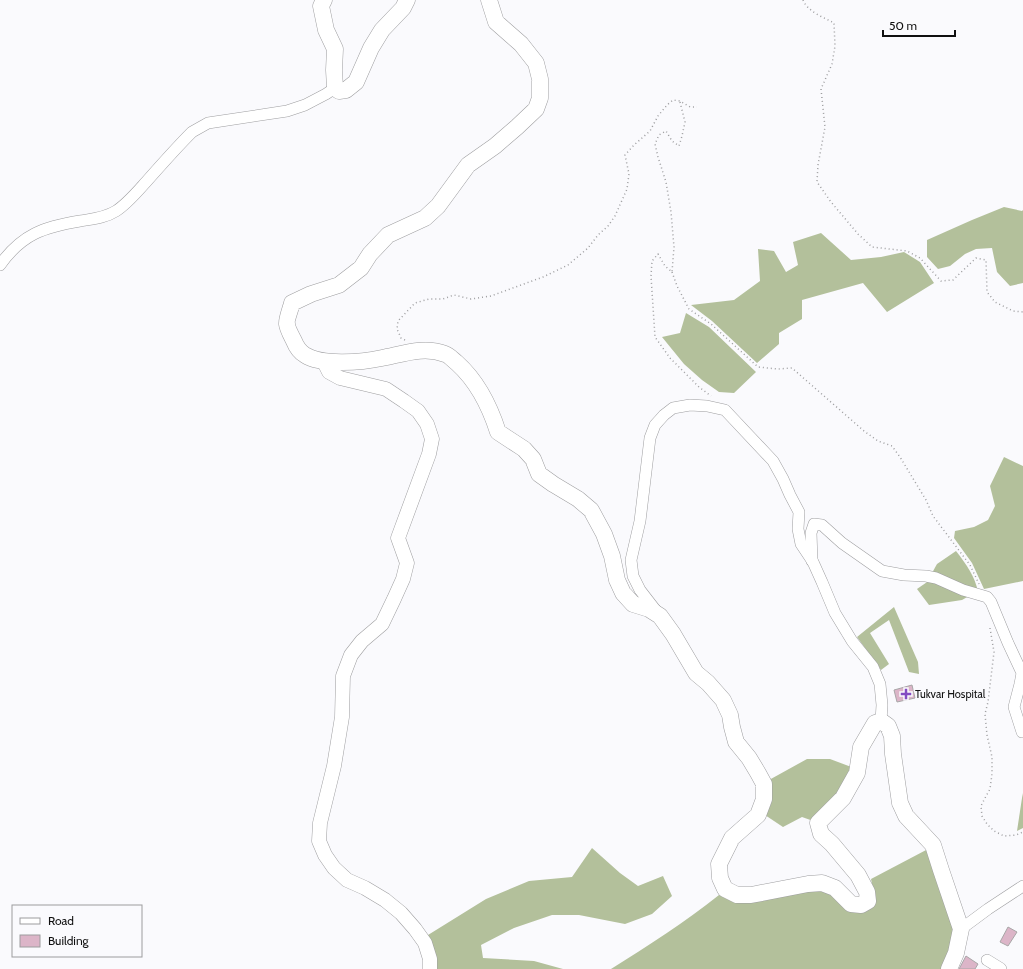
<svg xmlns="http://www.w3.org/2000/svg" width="1023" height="969" font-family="Cabin,sans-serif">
<rect width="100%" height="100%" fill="#fafafd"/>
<g fill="#b3c09b">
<polygon points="1004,207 1022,211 1023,210 1023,283 1010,286 997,272 992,248 976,249 965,254 950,266 938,269 927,257 927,240 972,220"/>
<polygon points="821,233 851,260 881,257 904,252 920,262 934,283 887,312 863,283 802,300 802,319 779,333 779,344 757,363 712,321 691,305 734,300 760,281 758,249 774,251 786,272 798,265 793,242"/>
<polygon points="686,313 709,327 756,372 734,393 719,392 702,380 684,364 662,337 680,333"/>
<polygon points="1004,457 1023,466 1023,581 984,589 972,563 954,538 955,531 974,527 988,520 995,506 990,486"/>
<path d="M956,551C966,564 975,576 978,592L932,573L937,564Z"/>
<polygon points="930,580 969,596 962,600 929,605 917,589"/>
<polygon points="894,607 918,662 919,674 909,672 889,620 870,633 889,664 881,670 857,637"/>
<polygon points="807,759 830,759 854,768 842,793 816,822 802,817 783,827 765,815 771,804 771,796 769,780"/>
<polygon points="1023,793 1023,828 1017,831 1022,798"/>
<polygon points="592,848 620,873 638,886 663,876 672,896 652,914 625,924 579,915 552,915 514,928 481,945 483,958 534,961 563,969 436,969 437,958 428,935 486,899 529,881 572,877"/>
<path d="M928,849L950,911L953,932L944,969H611C648,946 685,922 719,895L736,898L825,888L850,905L874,893L871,879Z"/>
</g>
<g fill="#dcb5c8" stroke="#a8a6a7">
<polygon points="912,685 915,698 897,702 894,690"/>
<polygon points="1008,927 1017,932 1008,946 1000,942"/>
<polygon points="966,956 978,964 975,969 959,969"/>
</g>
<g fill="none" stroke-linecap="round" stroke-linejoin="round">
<defs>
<g id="minor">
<path d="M0,265C22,234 44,227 80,221C92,219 105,218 116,211C127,204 137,192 146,182C161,165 176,148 192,132L208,123L287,111L305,105L326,94L335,88"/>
<polyline points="812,561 811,533 814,524 822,525 842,543 882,571 904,575 926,576 936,578 963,590 987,597 991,602 1008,643 1022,673 1020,684 1014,707 1022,732 1023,732"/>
<polyline points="657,612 640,590 633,576 631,560 640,521 650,438 655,425 664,415 673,408 690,405 707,406 725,410 773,461 783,479 790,495 799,512 798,529 801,544 813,562 822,582 835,613 852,641 873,667 880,684 882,705 881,721"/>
<polyline points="961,929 988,909 1023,886"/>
<polyline points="987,960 1000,968 1001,969"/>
</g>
<polyline id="tertiary" points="324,362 329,372 340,378 386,389 404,401 418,411 427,424 432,439 429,454 398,538 407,563 403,579 394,599 382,624 362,641 351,655 343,676 342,717 334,766 320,823 319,841 325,855 334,868 347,880 365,888 385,900 401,913 415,929 425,943 430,959 430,969"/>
<g id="secondary">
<polyline points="324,0 321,6 326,30 335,49 334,70 335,88 339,91 346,90 356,82 371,48 382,30 403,8 407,0"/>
<path d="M489,0L496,22L521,44L536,63L540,79V98L536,109L517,127L495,146L468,165L438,206L425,218L388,235L370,254L361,268L339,285L311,294L292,303C291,308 286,320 287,324C287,328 292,337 294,341C296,346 300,352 305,355C322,366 363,362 382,358C403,354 424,346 445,354C449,355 453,360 457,363C477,381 490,407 498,432L524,449L533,459L539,474L553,484L578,499L591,510L604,534L612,556L617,580L623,593L633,604L649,609L660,616L673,634L696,673L708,683L723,700L730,715L732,727L736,742L749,758L758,773L764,784V799L758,815L732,838L719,864L720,878L725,889L737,895H751L808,884L822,883L835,888L851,904L861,905L868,901L867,892L858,875L832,844L821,834L818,823L843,798L857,773L861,747L875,723L881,721L888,726L892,736L893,754L900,803L906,816L933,845L941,870L961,929L956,953L949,969"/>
</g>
</defs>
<use href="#minor" stroke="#9e9ea0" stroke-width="12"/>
<use href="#tertiary" stroke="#9e9ea0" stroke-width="15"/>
<use href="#secondary" stroke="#9e9ea0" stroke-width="17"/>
<g stroke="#9e9ea0" stroke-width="1.5" stroke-dasharray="1 3" stroke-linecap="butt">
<path d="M803,0C808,12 823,17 834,23L835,46L832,64L821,89L825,127L818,165L817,182L831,202L858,234L872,247L907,251L920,258L941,281L953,280L976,258L986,260L987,292L995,302L1013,311L1023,312"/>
<polyline points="680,102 685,122 682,136 679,146 672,141 666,131 659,135 655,144 658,157 666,182 671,212 674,247 672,272 665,266 658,254 652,261 651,276 655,337 670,358 699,387 711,396"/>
<polyline points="672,272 677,286 689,309 711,324 758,367 778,369 792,368 864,431 878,441 892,446 900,457 926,500 933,516 970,565 979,584"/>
<polyline points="405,340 401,338 397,329 398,321 415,303 429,299 443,299 454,295 471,299 491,296 543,277 568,265 588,248 598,235 608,226 615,216 627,189 629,174 625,155 634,145 650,131 658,116 667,105 673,100 680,101 690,107 697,107"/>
<polyline points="990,628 994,652 988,702 985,714 987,735 992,757 992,774 990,789 985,798 981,806 982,816 987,824 994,831 1004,836 1016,835 1023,832"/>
</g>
<use href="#minor" stroke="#fff" stroke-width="11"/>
<use href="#tertiary" stroke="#fff" stroke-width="14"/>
<use href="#secondary" stroke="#fff" stroke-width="16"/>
</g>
<path fill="#844bc2" stroke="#fafafd" stroke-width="1.5" d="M904 688h4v4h4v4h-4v4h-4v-4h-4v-4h4z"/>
<g text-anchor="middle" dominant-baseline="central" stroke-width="3" stroke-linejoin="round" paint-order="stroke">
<g font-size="11" fill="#101010" stroke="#fafafd" text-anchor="start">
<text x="915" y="694">Tukvar Hospital</text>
</g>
</g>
<rect x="12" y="905" width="130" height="52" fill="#fafafd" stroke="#9c9c9e"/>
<rect x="20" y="918" width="20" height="6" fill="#ffffff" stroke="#9c9c9e"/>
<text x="48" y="925" font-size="12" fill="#101010">Road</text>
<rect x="20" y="935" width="20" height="12" fill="#dcb5c8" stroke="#9c9c9e"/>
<text x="48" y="945" font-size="12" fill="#101010">Building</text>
<path d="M883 30v6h72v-6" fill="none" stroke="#101010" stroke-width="2"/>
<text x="889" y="30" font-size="12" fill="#101010" stroke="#fafafd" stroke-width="3" paint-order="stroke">50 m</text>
</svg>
